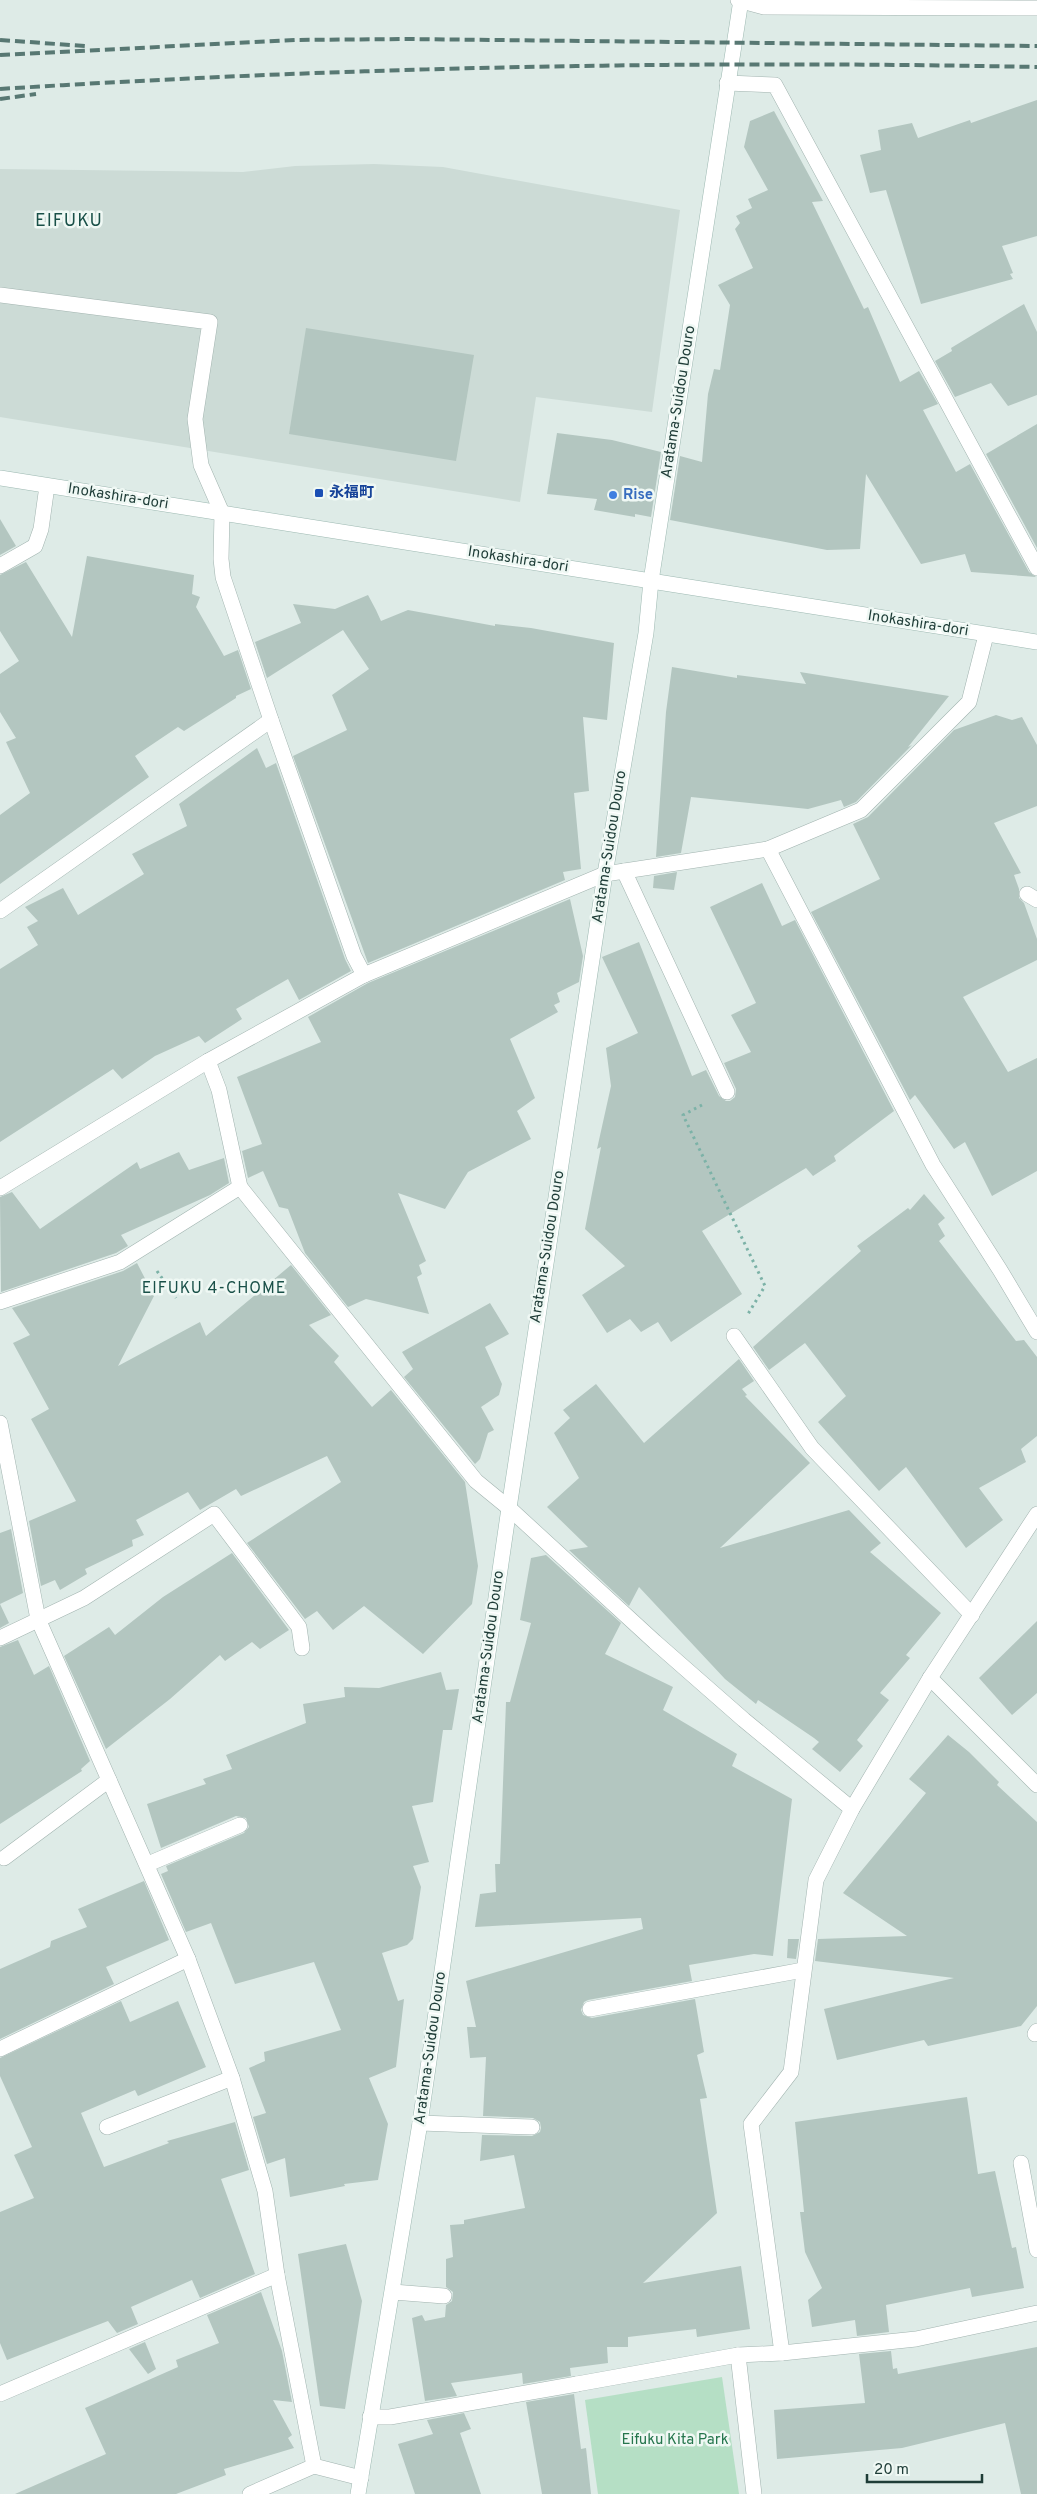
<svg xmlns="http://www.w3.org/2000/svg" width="1037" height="2494" font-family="Overpass,'Noto Sans JP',sans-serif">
<rect width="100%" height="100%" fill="#deebe7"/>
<polygon fill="#ccdbd6" points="374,164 443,167 680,210 652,412 536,397 520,502 0,417 0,169 243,172 295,166"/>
<polygon fill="#b5dfc5" points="722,2377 739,2494 598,2494 585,2400"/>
<g fill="#b3c6c0">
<polygon points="1037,100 1037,236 1002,246 1013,273 1010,274 1013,279 921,304 886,190 870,193 860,155 881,150 878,130 912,123 918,138 970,120 971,123"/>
<polygon points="774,111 823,201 812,202 864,309 868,307 900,382 919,371 938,404 923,410 956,472 970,464 1029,572 1036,577 971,572 965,554 921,564 866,474 860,549 827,550 670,520 680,456 702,462 708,394 714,369 720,370 730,305 718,285 753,268 735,229 740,223 736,216 752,208 748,199 768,190 744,147 750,121"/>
<polygon points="1024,304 1037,332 1037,395 1008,406 991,383 955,397 935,361 952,351 951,348"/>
<polygon points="306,328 474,355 456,461 289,434"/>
<polygon points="1037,424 1037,548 986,454"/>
<polygon points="557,433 612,440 661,452 651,517 635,514 635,517 594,510 597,499 547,494"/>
<polygon points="0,519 16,546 0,555"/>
<polygon points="87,556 194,575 192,594 200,597 196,607 224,656 238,650 251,689 236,696 236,698 184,731 178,727 135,756 149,777 0,884 0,815 30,793 6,742 16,738 0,712 0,674 19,661 0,631 0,575 26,562 72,637"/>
<polygon points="368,595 376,610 374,611 376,610 381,621 408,610 495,626 495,624 531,628 614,643 607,720 583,717 589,791 574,793 581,869 563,872 565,880 368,963 293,756 347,730 332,695 369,669 343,630 267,678 255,642 301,623 293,604 335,609"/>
<polygon points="672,667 737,678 737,675 806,684 800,672 949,696 908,747 912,745 856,802 844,807 841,800 808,809 691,797 681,853 656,857 666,712"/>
<polygon points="996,715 1012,720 1022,717 1037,745 1037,806 994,823 1021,873 1014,875 1019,889 1019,898 1024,903 1037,939 1037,960 963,997 1008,1072 1037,1058 1037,1171 992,1196 965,1142 954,1149 915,1095 910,1100 811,912 880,879 853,824 868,817 954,730"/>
<polygon points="257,748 266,768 276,763 345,959 351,971 299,1000 288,979 236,1009 242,1019 205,1043 199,1036 155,1056 122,1079 113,1069 0,1142 0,969 38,945 27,927 38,921 25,907 63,888 78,915 144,874 132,854 187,826 179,804"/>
<polygon points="677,872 674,890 653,888 654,876"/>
<polygon points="762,883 782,926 795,920 894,1111 834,1156 836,1161 813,1176 806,1168 702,1231 742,1294 671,1342 658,1322 641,1332 630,1319 607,1333 582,1295 625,1266 585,1229 601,1147 597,1149 611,1086 606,1048 638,1033 602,957 639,942 692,1076 706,1070 719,1096 726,1101 730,1101 735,1097 736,1089 724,1063 751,1052 731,1015 756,1003 710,907"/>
<polygon points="570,899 583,956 579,982 557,993 560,1002 554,1005 558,1012 510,1039 535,1098 517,1111 531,1139 468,1172 445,1209 398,1193 426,1261 419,1265 422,1274 417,1277 429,1314 366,1299 348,1307 305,1253 288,1209 279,1207 263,1171 248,1178 242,1151 262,1144 237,1077 321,1042 308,1017 368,983"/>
<polygon points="179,1152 189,1170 224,1158 229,1183 210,1195 121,1235 128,1246 116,1253 1,1292 0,1197 12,1192 40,1229 137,1162 140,1169"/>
<polygon points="924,1194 945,1218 938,1224 945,1236 939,1241 1016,1341 1024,1340 1037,1357 1037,1436 1021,1449 1026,1462 979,1488 1003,1520 966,1548 906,1467 879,1491 818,1422 846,1396 805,1343 769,1370 753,1347 861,1251 857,1246 908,1208 910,1210"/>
<polygon points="137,1263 154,1296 118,1366 200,1322 206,1336 291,1265 331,1315 309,1325 339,1356 334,1362 372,1407 391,1390 465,1482 478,1566 472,1604 423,1654 364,1606 333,1630 317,1611 305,1619 247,1543 341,1482 327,1456 241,1496 236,1489 200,1510 188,1492 136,1520 144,1535 132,1540 133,1546 85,1569 87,1574 60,1590 55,1580 41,1586 29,1521 76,1501 31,1419 49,1409 13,1343 30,1335 12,1308 123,1271"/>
<polygon points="490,1303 509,1334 485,1347 502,1384 499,1395 481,1407 494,1430 488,1433 480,1459 475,1464 404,1377 413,1369 402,1352"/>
<polygon points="739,1359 754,1381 742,1389 747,1395 745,1396 810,1463 720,1548 849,1510 881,1543 870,1552 941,1613 906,1655 910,1658 880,1693 889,1700 857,1740 863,1746 840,1772 812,1749 819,1742 814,1738 758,1700 756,1704 725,1679 639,1587 629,1606 569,1550 588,1547 547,1507 579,1478 554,1433 570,1418 563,1410 596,1384 644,1443"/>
<polygon points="11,1529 23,1593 0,1604 9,1623 0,1628 0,1533"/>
<polygon points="232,1553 289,1630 260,1649 252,1642 225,1661 220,1655 170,1699 106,1749 64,1656 109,1627 115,1635 163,1597"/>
<polygon points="546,1555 621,1623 605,1654 673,1687 663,1710 737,1754 732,1766 792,1799 773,1956 754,1954 689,1965 692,1981 588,2000 584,2002 581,2010 583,2015 592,2018 695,1999 704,2052 697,2055 707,2098 700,2099 717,2213 643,2283 741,2266 750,2329 697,2337 696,2329 628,2337 628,2347 607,2347 608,2363 570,2368 571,2376 523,2384 522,2373 451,2383 457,2396 425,2401 412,2318 422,2315 425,2321 445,2317 446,2305 452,2301 453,2292 446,2287 446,2259 453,2257 450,2225 464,2224 464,2220 525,2208 514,2155 480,2161 482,2135 532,2136 540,2132 541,2128 540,2122 533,2118 483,2116 486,2057 470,2058 467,2027 476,2027 466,1981 643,1929 641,1918 475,1927 480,1894 496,1892 495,1864 500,1864 506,1702 510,1702 531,1623 520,1620 531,1558"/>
<polygon points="1037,1621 1037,1693 1012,1715 979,1678"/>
<polygon points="18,1640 34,1675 49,1666 90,1761 81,1769 82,1771 0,1824 0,1647"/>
<polygon points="441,1672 446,1690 459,1689 452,1730 443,1730 433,1802 412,1806 429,1862 413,1866 421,1887 413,1939 407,1945 382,1953 398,2001 404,1999 396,2067 369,2078 388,2124 378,2180 344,2184 345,2186 290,2197 285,2158 267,2164 253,2117 266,2113 249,2068 265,2061 264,2052 341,2030 314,1962 235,1984 211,1923 186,1932 161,1874 168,1871 166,1866 244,1833 249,1827 246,1818 236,1816 161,1848 147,1804 206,1784 203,1779 232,1769 226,1755 306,1723 303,1704 345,1697 344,1687 379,1688"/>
<polygon points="948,1735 969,1752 999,1782 997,1785 1037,1822 1037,2006 1021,2026 928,2046 924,2040 837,2060 824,2009 954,1978 815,1961 818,1939 907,1936 843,1893 926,1793 909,1779"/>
<polygon points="144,1881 169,1940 106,1967 114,1984 0,2039 0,1969 50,1947 51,1941 87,1927 78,1909"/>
<polygon points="788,1939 799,1939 796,1959 787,1958"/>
<polygon points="121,2001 130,2022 178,2001 206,2067 138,2096 135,2090 81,2113 104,2167 169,2143 167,2141 235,2122 249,2170 221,2179 255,2274 200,2298 192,2280 131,2307 138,2324 117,2333 108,2321 7,2360 0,2343 0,2212 34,2198 14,2155 32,2147 0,2076 0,2058"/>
<polygon points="967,2097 978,2174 995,2171 1012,2248 1016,2247 1024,2288 972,2297 970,2288 886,2305 889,2332 857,2336 855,2320 812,2327 808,2300 822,2288 805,2252 800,2212 804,2212 795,2122"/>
<polygon points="346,2244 362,2301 345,2409 320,2406 298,2254"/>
<polygon points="261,2292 282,2351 292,2402 273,2400 292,2435 288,2438 294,2448 224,2469 226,2475 176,2494 15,2494 106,2454 85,2408 178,2367 176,2360 219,2343 207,2315"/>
<polygon points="145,2342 156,2369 148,2374 129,2349"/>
<polygon points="1037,2347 1037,2494 1021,2494 1005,2423 902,2448 777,2459 774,2410 865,2403 859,2354 891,2351 893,2369 897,2368 898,2374"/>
<polygon points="574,2394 581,2449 586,2448 591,2494 542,2494 526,2402"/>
<polygon points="464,2413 471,2429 460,2433 481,2494 415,2494 398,2444 433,2434 427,2420"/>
</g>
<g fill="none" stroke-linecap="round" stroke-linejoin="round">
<defs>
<g id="lane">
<polyline points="0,295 210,322 195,419 201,465 222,513"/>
<polyline points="0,566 35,546 41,529 47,486"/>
<polyline points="768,849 933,1165 1000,1270 1037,1332"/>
<polyline points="624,871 727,1092"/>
<polyline points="605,874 768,849 861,810 969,702 986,635"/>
<polyline points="1027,894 1037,900"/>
<polyline points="0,1302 120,1262 240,1187"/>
<polyline points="734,1336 812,1448 972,1615"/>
<polyline points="0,1638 84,1598 214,1514 299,1627 302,1648"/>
<polyline points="4,1858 109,1780"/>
<polyline points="148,1864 240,1825"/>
<polyline points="590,2009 803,1970"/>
<polyline points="1035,2034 1037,2031"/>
<polyline points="107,2127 232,2078"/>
<polyline points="1021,2163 1037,2250"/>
<polyline points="738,2355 754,2494"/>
<polyline points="0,2394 277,2275"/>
<polyline points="370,2417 390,2417 577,2384"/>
</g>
<g id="street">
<polyline points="738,0 764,7 1037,8"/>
<polyline points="727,83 775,85 1037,568"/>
<polyline points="222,513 221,559 223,577 271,720 354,956 364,975"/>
<polyline points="0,911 271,720"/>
<polyline points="208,1061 219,1090 240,1187 476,1481 509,1508 655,1642 744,1720 852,1809"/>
<polyline points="0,1188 208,1061 364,975 605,874"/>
<polyline points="0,1423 38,1619 188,1959 232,2078 265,2191 277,2275 314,2466"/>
<polyline points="930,1678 1037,1785"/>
<polyline points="0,2049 188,1959"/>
<polyline points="420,2123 532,2127"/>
<polyline points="393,2292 444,2296"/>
<polyline points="782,2353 751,2124 791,2072 816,1880 852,1809 930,1678 1037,1514"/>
<polyline points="577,2384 738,2355 782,2353 916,2339 1037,2313"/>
<polyline points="250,2494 314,2466 361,2478"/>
</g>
<g id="secondary">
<polyline points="0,478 1037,642"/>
<polyline points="358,2494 420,2123 509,1508 605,874 646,633 651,581 741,0"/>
</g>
</defs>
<use href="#lane" stroke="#a1b3af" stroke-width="16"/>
<use href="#street" stroke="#a1b3af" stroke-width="16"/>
<use href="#secondary" stroke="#9cb8b1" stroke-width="16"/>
<g stroke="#7cb2a7" stroke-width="3" stroke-dasharray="2.5 4" stroke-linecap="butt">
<polyline points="702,1105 683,1115 765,1286 748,1314"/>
<polyline points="157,1271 176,1298"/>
</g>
<use href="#lane" stroke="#fff" stroke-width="15"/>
<use href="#street" stroke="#fff" stroke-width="15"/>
<use href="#secondary" stroke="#fff" stroke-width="15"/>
<g stroke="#587873" stroke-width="4" stroke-dasharray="10 5" stroke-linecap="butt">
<polyline points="0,40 85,46"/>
<polyline points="0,55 295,40 406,39 1037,46"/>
<path d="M0,89C345,67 691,60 1037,67"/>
<polyline points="0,99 36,94"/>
</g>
</g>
<rect fill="#1a4fb4" stroke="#eff8f4" stroke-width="2" x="314" y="488" width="10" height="10" rx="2.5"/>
<circle fill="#3f7fe0" stroke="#eff8f4" stroke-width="2" cx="613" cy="495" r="5"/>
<g text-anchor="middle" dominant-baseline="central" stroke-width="5" stroke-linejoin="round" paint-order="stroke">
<g font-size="15" fill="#1e3c37" stroke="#eff8f4">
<text transform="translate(679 402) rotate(-81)">Aratama-Suidou Douro</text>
<text transform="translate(118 497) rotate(9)">Inokashira-dori</text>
<text transform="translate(518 560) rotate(9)">Inokashira-dori</text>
<text transform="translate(918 624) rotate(9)">Inokashira-dori</text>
<text transform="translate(610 847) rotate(-81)">Aratama-Suidou Douro</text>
<text transform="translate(548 1247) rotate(-81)">Aratama-Suidou Douro</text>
<text transform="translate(489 1647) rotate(-82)">Aratama-Suidou Douro</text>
<text transform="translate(431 2048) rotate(-82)">Aratama-Suidou Douro</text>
</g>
<g font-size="15" font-weight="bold" fill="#164399" stroke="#eff8f4" text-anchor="start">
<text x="329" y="493">永福町</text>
</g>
<g font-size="15" font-weight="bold" fill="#366cbe" stroke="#eff8f4" text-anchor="start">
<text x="623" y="495">Rise</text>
</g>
<g font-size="15" fill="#25764d" stroke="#eff8f4">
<text x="675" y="2440">Eifuku Kita Park</text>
</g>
<g font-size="16" letter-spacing="1" fill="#195048" stroke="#eff8f4">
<text x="214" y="1289">EIFUKU 4-CHOME</text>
</g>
<g font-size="18" letter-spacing="1" fill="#195048" stroke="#eff8f4">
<text x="69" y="221">EIFUKU</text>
</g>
</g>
<path d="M867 2474v8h115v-8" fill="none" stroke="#1e3c37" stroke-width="2.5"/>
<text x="874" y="2474" font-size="15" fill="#1e3c37" stroke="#eff8f4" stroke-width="4" paint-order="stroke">20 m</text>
</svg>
